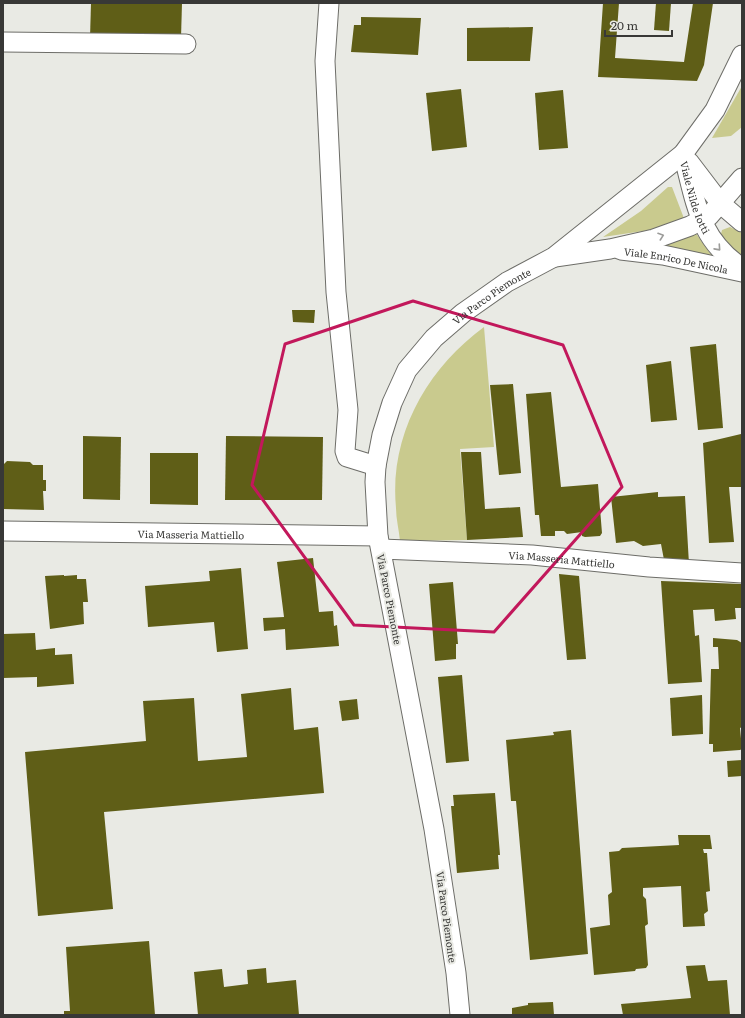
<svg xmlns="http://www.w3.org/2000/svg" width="745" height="1018" font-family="Literata,serif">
<rect width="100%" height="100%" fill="#e9eae4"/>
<g fill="#c9ca8e">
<polygon points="742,86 742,127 731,136 712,138"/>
<polygon points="668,187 672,187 685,221 650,230 603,237 641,211"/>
<polygon points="730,227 742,233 742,257 720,238 722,230"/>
<polygon points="695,232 714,259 663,247"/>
<path d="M484,327L494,447L460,449L467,540L400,541C399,530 396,519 396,508C389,435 427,369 484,327Z"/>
</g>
<g fill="#5f5e17">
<polygon points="91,3 182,3 181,38 90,38"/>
<polygon points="603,3 619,3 615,58 684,62 693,3 713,3 704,65 697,81 598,77"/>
<polygon points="656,3 671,3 669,31 654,30"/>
<polygon points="361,17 421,18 418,55 351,52 354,25 361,25"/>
<polygon points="533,27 530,61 467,61 467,28"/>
<polygon points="461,89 467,147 432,151 426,93"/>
<polygon points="563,90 568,148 539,150 535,93"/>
<polygon points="292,310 315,310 314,323 293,322"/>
<polygon points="716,344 723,428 698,430 690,347"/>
<polygon points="671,361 677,420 651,422 646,365"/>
<polygon points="513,384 521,473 499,475 490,385"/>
<polygon points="551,392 561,487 598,484 602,533 600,536 585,537 582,536 582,532 567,534 564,531 555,531 555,536 541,536 539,515 535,515 526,394"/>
<polygon points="741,434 742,487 729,487 734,542 709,543 703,443"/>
<polygon points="83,436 121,437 120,500 83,499"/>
<polygon points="226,436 323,437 322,500 225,500"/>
<polygon points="461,452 481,452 485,509 520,507 523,537 467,540"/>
<polygon points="150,453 198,453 198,505 150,504"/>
<polygon points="7,461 30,462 33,465 43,465 43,480 46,480 46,491 43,491 44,510 3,509 3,465"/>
<polygon points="658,492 658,497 685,496 689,564 665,565 661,544 643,546 634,541 616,543 611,497"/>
<polygon points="313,558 319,612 333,611 334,626 337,625 339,646 286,650 285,629 264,631 263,618 284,617 277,562"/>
<polygon points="241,568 248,649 217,652 214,622 148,627 145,586 210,581 209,571"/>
<polygon points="559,574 579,576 586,659 567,660"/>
<polygon points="64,575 64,576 77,575 77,579 86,579 88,602 83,602 84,624 50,629 45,576"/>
<polygon points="661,581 742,584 742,608 735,608 736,619 715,621 714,609 693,610 695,636 699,635 702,682 668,684"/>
<polygon points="453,582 458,644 456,644 456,659 435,661 429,584"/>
<polygon points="35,633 36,650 55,648 55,655 72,654 74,684 37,687 37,677 3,678 3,634"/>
<polygon points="713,638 737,640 742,643 742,727 740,728 742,749 740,750 713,752 713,744 709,744 711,669 719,669 718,647 713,647"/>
<polygon points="462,675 469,761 446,763 438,677"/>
<polygon points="291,688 294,730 318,727 324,793 104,812 113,909 38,916 25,752 146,741 143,701 194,698 198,761 247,757 241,694"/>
<polygon points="702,695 703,734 672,736 670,698"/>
<polygon points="357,699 359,719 342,721 339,701"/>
<polygon points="571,730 588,954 530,960 516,801 511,801 506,740 554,735 553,732"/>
<polygon points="742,760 742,776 728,777 727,761"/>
<polygon points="495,793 500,855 498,855 499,869 457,873 451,806 454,806 453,795"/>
<polygon points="678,835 710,835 712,849 703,849 704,853 707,853 710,891 706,892 708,911 704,914 705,926 683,927 681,886 643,888 643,896 646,899 648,924 645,926 648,965 646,968 636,969 635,971 594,975 590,928 610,925 608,895 612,892 609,852 619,851 622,848 679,845"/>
<polygon points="149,941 155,1015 64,1015 64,1011 70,1011 66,947"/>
<polygon points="705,965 708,981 727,980 730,1015 623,1015 621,1004 691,998 686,966"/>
<polygon points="266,968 267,983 296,980 299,1015 198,1015 194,972 222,969 224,987 248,984 247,970"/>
<polygon points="553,1002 554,1015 512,1015 512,1008 528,1005 528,1003"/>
</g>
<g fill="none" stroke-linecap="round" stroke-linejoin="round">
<defs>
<g id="minor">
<polyline points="329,3 325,61 336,292 348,410 345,451 347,457 376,466"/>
<polyline points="3,42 186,44"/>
<path id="s1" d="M683,154C696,202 698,238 742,268"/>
<polyline points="689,162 721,204 742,222"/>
<path id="s2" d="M621,250L663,255L742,272"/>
<polyline points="555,257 610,249 654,239 690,226 709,216 742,178"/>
<path id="s3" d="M3,531L378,536"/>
<path id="s4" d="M381,549L532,555L649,567L742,573"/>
<path id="s5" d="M460,1015L456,973L434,829L378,536L375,482L376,466L382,435L392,403L407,370L434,338L463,313L507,282L554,257L683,154L715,110L742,55"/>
</g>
</defs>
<use href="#minor" stroke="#6d6d68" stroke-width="21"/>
<use href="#minor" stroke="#fff" stroke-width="19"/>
</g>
<defs><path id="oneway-chevron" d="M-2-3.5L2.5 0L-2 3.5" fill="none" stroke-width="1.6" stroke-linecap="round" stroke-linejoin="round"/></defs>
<g stroke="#9c9c9a">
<use href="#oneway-chevron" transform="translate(661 236) rotate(-19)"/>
<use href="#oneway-chevron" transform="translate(718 248) rotate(48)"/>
</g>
<path fill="none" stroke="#c2185b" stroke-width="3" stroke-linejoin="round" d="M413,301L563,345L622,487L494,632L354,625L252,485L285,344Z"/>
<g text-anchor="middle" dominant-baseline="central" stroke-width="4" stroke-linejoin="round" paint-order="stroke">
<g font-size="10" fill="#383836" stroke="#e9eae4">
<text stroke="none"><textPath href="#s1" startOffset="45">Viale Nilde Iotti</textPath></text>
<text stroke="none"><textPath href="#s2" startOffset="56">Viale Enrico De Nicola</textPath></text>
<text stroke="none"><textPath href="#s5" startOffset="771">Via Parco Piemonte</textPath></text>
<text stroke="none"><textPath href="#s3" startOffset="188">Via Masseria Mattiello</textPath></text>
<text stroke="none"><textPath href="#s4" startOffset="181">Via Masseria Mattiello</textPath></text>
<text transform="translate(390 599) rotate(79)">Via Parco Piemonte</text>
<text transform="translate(447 917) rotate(82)">Via Parco Piemonte</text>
</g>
</g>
<rect width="745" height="1018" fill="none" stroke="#383836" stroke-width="8"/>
<path d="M605 30v6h67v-6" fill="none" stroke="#383836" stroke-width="2"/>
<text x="611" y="30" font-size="12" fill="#383836" stroke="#e9eae4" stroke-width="3" paint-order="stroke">20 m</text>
</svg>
